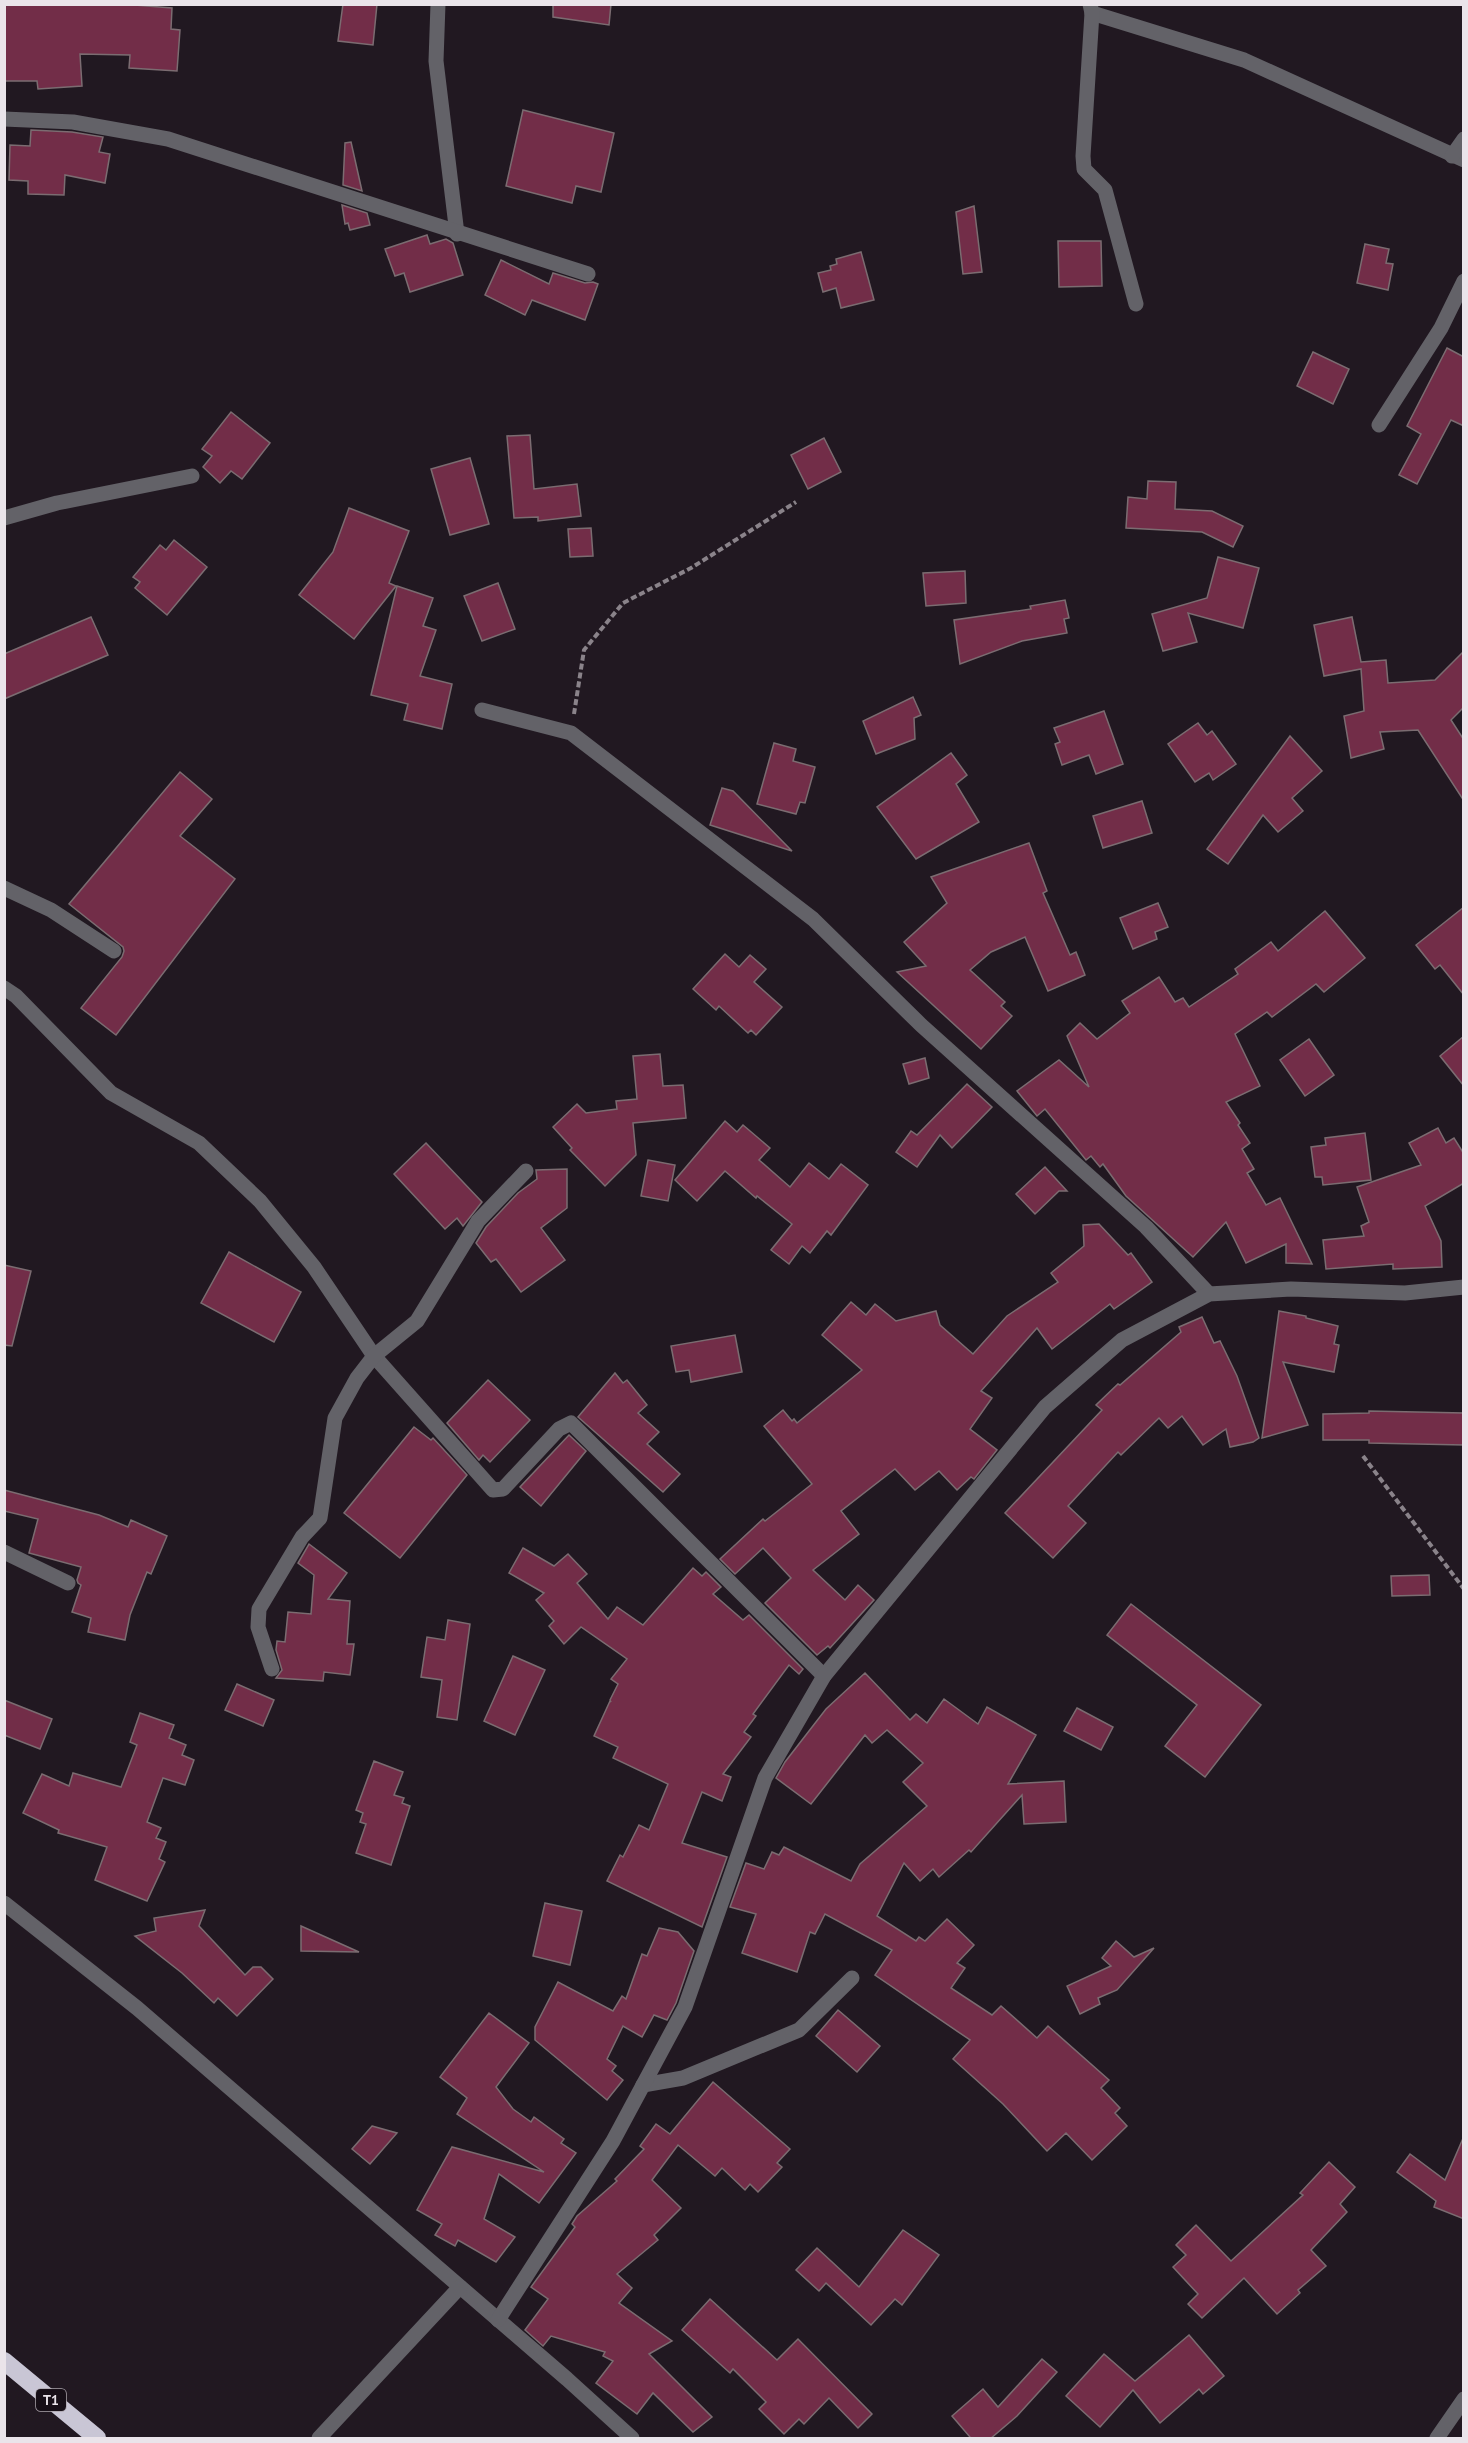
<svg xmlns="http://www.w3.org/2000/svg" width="1468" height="2443" font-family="'PT Sans',sans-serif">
<rect width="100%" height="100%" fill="#211821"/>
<g fill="#722d48" stroke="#7b6c71" stroke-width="1.5">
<polygon points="4,4 122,4 172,8 171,29 180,30 177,71 129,68 130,55 80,54 82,86 38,89 37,81 4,81"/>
<polygon points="343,4 377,4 373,45 338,41"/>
<polygon points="553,4 611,4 609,25 553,17"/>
<polygon points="523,110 614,133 601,192 576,186 572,203 506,186"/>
<polygon points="31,130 72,132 103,137 99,152 110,154 105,183 65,175 64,195 28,194 28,181 9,180 10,145 30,146"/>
<polygon points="351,142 362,191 343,185 345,143"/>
<polygon points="342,205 367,213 370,225 350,230 348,223 345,224"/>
<polygon points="974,206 982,272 963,274 956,212"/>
<polygon points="427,235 430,244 446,239 453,243 463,275 410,292 404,273 395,276 385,249"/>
<polygon points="1058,241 1101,241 1102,286 1059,287"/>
<polygon points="1365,244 1389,249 1386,263 1393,264 1388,290 1357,283"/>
<polygon points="861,252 874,300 841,308 836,288 823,292 818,273 831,270 830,266 837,264 836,259"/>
<polygon points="501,260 549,284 553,273 585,283 593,282 598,284 585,320 532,300 525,315 485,295"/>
<polygon points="1447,348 1464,357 1464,426 1451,420 1417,484 1399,475 1421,434 1407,426"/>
<polygon points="1313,352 1349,369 1333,404 1297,386"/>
<polygon points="231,412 270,443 242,479 231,471 220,483 203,467 212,456 202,449"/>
<polygon points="530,435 534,489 577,484 581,516 538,521 538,517 514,518 507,436"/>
<polygon points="824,438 841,472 808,489 791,455"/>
<polygon points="470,458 489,524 450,535 431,469"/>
<polygon points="1148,481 1176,482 1175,509 1212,511 1243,526 1233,547 1202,532 1126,528 1128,497 1147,499"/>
<polygon points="349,508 409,531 389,583 396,586 354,639 299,595 333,552"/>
<polygon points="591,528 593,556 570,557 568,529"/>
<polygon points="174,540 207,567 167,615 135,588 140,582 133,577 160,545 166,550"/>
<polygon points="1218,557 1259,568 1243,628 1188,613 1197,642 1163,651 1152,614 1207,598"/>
<polygon points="965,571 966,603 926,606 923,573"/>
<polygon points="498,583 515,629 482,641 464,596"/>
<polygon points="397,586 433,598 423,626 436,630 420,676 452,684 442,729 404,720 408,704 371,695"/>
<polygon points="1065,600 1069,618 1064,619 1067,633 1022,641 960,664 954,620 1031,609 1030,606"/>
<polygon points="91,617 108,655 4,699 4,654"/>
<polygon points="1352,617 1361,662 1386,660 1388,683 1435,680 1464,651 1464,707 1451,720 1464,740 1464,801 1418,730 1380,732 1384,749 1351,758 1344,716 1364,711 1361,669 1324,676 1314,625"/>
<polygon points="913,697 921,715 914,718 915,739 876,754 863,721"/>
<polygon points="1104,711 1123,764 1096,774 1089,755 1062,765 1055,744 1060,742 1054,728"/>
<polygon points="1198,723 1207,735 1212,731 1236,764 1213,780 1209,773 1195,782 1168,744"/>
<polygon points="1290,736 1322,771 1292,798 1303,811 1278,832 1263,815 1228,864 1207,849"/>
<polygon points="774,743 796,749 793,761 815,767 805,803 800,802 796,814 757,804"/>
<polygon points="951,753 967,775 956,784 979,822 916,859 877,807"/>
<polygon points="180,772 212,799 180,836 235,879 116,1035 81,1008 122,957 124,951 123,947 69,904"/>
<polygon points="722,788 733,791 792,851 710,825"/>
<polygon points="1142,801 1152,833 1103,848 1093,816"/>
<polygon points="1029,843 1047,891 1043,893 1070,955 1076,952 1085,975 1048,991 1025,937 991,952 970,970 1005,1002 1001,1006 1012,1016 981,1049 897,972 926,966 904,942 947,903 931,877"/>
<polygon points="1158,903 1168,927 1155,932 1157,939 1133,949 1120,918"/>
<polygon points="1464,907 1464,995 1440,965 1435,969 1416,945"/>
<polygon points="1325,911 1365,958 1324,992 1316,984 1272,1017 1267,1012 1235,1034 1260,1086 1226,1102 1240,1123 1238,1125 1250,1143 1242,1149 1254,1169 1247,1173 1266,1205 1280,1198 1312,1264 1286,1263 1286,1244 1246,1263 1226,1222 1193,1257 1126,1196 1103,1164 1100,1167 1091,1156 1086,1160 1045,1109 1037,1116 1017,1091 1059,1060 1089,1087 1067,1036 1080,1023 1097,1039 1130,1013 1122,1001 1159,977 1175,1002 1183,998 1189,1007 1238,974 1235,969 1271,942 1278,951"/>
<polygon points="725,954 739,967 750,955 766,969 754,982 782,1007 756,1035 751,1030 748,1033 719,1006 716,1010 693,989"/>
<polygon points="1464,1036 1464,1086 1440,1056"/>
<polygon points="1309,1039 1334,1075 1305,1096 1280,1060"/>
<polygon points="660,1054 663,1086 683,1085 686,1118 633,1123 636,1155 605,1186 570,1150 572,1148 553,1127 577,1104 586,1113 617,1109 616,1101 637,1099 633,1056"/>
<polygon points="925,1058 929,1078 909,1084 903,1064"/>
<polygon points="967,1084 992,1107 952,1148 940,1135 917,1167 896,1152 911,1131 917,1135"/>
<polygon points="725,1121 737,1132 743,1125 770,1148 759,1160 790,1187 809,1163 829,1179 841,1164 868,1185 831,1235 827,1231 810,1253 802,1246 789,1264 771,1250 792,1224 757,1196 756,1198 725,1171 697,1201 675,1180"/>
<polygon points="1438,1128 1446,1143 1454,1138 1464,1154 1464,1183 1425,1206 1441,1241 1442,1267 1393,1269 1393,1264 1326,1269 1323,1240 1364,1236 1361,1226 1369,1222 1357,1187 1421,1165 1409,1143"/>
<polygon points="1365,1133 1371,1180 1323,1185 1322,1177 1315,1177 1311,1147 1326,1145 1325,1138"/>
<polygon points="426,1143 482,1202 463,1226 457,1218 445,1229 394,1174"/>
<polygon points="648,1160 675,1165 668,1201 641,1196"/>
<polygon points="1045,1167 1067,1191 1059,1191 1035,1214 1016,1194"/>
<polygon points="567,1169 567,1208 541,1228 565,1260 521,1292 496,1259 491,1262 476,1243 486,1227 518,1193 537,1179 536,1170"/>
<polygon points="1099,1224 1128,1255 1131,1253 1152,1282 1114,1309 1110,1304 1052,1349 1037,1328 981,1391 992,1398 970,1429 997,1450 974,1479 971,1477 957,1490 939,1471 915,1490 895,1469 841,1511 859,1534 813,1570 845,1600 858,1585 874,1600 830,1648 828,1646 817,1655 765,1603 791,1578 763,1548 735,1574 720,1559 763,1519 765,1521 812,1484 764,1426 783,1410 792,1421 794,1419 797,1423 862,1370 822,1335 851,1302 866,1315 875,1304 896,1321 936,1311 940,1325 973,1354 1007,1316 1058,1282 1051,1273 1084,1246 1083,1225"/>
<polygon points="229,1252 301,1292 274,1342 201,1303"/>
<polygon points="4,1265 31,1271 12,1346 4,1345"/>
<polygon points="1279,1311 1306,1316 1306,1318 1338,1326 1334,1344 1339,1345 1334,1372 1283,1362 1308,1425 1262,1438"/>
<polygon points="1202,1317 1214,1343 1220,1341 1237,1376 1259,1438 1253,1442 1230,1447 1226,1429 1203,1445 1182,1416 1168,1428 1159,1418 1121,1455 1118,1452 1068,1506 1086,1523 1053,1558 1005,1513 1102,1410 1096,1405 1118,1384 1120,1385 1181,1332 1179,1327"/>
<polygon points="735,1335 742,1372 691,1382 689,1370 676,1372 671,1346"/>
<polygon points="615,1373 623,1383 627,1380 647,1405 638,1413 659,1432 647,1444 680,1474 663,1492 578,1417"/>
<polygon points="488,1380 530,1420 490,1462 483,1455 479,1460 447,1423"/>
<polygon points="1369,1411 1464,1413 1464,1445 1369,1443 1369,1440 1323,1440 1323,1414 1369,1413"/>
<polygon points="414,1427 431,1440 433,1438 467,1475 400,1558 344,1513"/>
<polygon points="569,1435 586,1451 541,1506 520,1487"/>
<polygon points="4,1490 99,1515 128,1527 131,1520 167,1536 151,1574 147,1572 130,1615 125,1640 88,1632 91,1618 72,1612 81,1585 78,1583 77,1580 81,1567 29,1553 38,1519 4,1511"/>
<polygon points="309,1544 347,1573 328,1599 350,1601 347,1644 354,1644 350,1675 324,1672 323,1681 276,1678 282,1670 276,1650 277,1641 285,1642 288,1612 311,1614 314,1575 298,1563"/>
<polygon points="523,1548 554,1566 568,1554 587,1574 577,1583 608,1619 617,1607 643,1625 693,1568 702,1576 706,1572 721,1587 713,1594 743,1620 749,1615 803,1669 799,1674 789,1665 753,1714 756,1716 744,1732 751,1737 723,1774 731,1777 722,1801 702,1792 682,1843 727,1857 702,1927 607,1881 620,1855 623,1857 639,1825 649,1830 668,1784 613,1758 618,1747 594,1736 610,1701 611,1702 610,1700 618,1684 611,1679 627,1659 581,1627 564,1644 549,1626 554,1621 536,1600 544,1593 509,1573"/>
<polygon points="1429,1575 1430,1595 1392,1596 1391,1576"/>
<polygon points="1131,1604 1261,1705 1205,1777 1165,1746 1197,1705 1107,1635"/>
<polygon points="448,1620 470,1624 457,1720 437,1717 442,1680 421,1677 427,1637 445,1640"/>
<polygon points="513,1656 545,1670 515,1735 484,1721"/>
<polygon points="865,1673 910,1720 916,1714 927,1723 944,1699 978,1724 987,1707 1036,1735 1008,1784 1064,1781 1066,1822 1024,1824 1022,1795 971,1852 969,1850 939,1877 933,1869 920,1881 904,1863 877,1916 916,1941 919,1937 925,1941 947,1919 974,1945 957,1963 965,1968 951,1988 992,2015 1001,2006 1037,2038 1048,2026 1109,2080 1101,2088 1120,2108 1115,2113 1127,2126 1092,2160 1066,2133 1047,2151 1003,2104 953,2059 970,2040 875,1975 892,1950 825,1914 815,1934 810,1932 797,1972 742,1953 756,1914 730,1907 746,1863 764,1869 772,1852 779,1855 784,1847 851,1881 860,1864 927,1806 903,1782 923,1763 887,1730 872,1743 865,1735 811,1804 776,1778 785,1762 826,1709"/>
<polygon points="237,1684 274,1700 263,1726 225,1710"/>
<polygon points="4,1700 52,1719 40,1749 4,1735"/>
<polygon points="1077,1708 1113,1727 1101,1750 1064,1731"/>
<polygon points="140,1713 174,1725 169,1738 186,1745 182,1755 194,1760 185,1785 163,1778 147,1822 161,1828 156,1838 166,1842 159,1859 165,1862 147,1901 95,1880 107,1847 58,1833 59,1830 23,1813 42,1774 69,1786 73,1773 121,1787 137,1745 130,1742"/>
<polygon points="374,1761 403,1772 394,1795 404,1798 402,1803 410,1806 391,1865 356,1853 366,1824 360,1822 363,1813 356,1810"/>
<polygon points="545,1903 582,1911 570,1965 533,1956"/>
<polygon points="205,1910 199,1926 245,1975 253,1967 261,1967 273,1979 237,2016 218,1998 214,2003 182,1973 135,1936 156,1931 154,1918"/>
<polygon points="301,1926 359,1952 301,1951"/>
<polygon points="659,1928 678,1932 694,1951 676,2003 667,2020 654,2015 642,2037 623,2026 607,2059 616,2066 612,2071 623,2080 607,2100 535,2040 535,2027 558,1982 613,2011 622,1996 626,1999 642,1954 647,1956"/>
<polygon points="1116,1941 1134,1957 1154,1948 1117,1990 1098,1998 1100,2004 1080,2014 1067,1986 1111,1966 1102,1958"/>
<polygon points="838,2010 880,2046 857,2072 816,2036"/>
<polygon points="489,2013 529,2043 496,2087 513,2109 531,2122 534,2117 564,2139 561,2143 576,2153 539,2203 499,2174 484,2219 515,2237 496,2262 458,2240 455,2246 435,2235 442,2224 417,2210 452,2147 544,2172 457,2114 467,2098 440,2077"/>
<polygon points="713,2082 790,2149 777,2163 782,2167 758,2192 750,2184 745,2190 722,2168 715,2176 678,2145 652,2180 681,2208 654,2235 658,2240 617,2274 632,2288 619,2303 672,2341 649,2354 712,2417 693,2432 653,2393 637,2414 596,2383 613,2361 603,2356 605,2352 551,2336 543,2346 525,2330 548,2299 531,2287 575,2227 572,2224 577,2216 617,2181 615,2179 644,2149 640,2146 656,2124 670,2134"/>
<polygon points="372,2126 397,2133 370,2164 352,2149"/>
<polygon points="1464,2136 1464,2219 1434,2207 1436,2201 1397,2172 1410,2154 1445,2180"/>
<polygon points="1329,2162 1355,2187 1340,2204 1347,2212 1311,2250 1326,2266 1298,2290 1300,2293 1277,2314 1244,2278 1202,2318 1188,2304 1198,2294 1173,2267 1186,2255 1176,2245 1196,2225 1231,2261 1303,2195 1300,2193"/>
<polygon points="903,2230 939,2255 902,2305 895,2299 871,2325 826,2283 819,2291 796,2270 817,2248 859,2287"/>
<polygon points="710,2299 777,2360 798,2339 872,2414 858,2428 829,2398 804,2424 799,2419 784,2434 759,2409 766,2402 733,2369 730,2373 682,2330"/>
<polygon points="1189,2335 1224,2376 1203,2394 1199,2389 1160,2423 1133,2390 1100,2427 1066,2396 1104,2354 1135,2381"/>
<polygon points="1042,2359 1057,2372 1017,2416 990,2439 969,2439 970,2437 952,2416 983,2389 998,2407"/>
</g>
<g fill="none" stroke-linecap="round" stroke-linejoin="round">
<g stroke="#8a838a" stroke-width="4" stroke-dasharray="6 3" stroke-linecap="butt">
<polyline points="574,714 584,650 623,603 691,568 796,502"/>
<polyline points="1363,1456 1464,1589"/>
</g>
<g stroke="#636268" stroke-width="15">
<polyline points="438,4 436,61 457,234"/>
<polyline points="1090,4 1092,13 1244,60 1464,160"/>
<polyline points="1092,13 1083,156 1084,169 1105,190 1136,304"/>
<polyline points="4,119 73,122 168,139 588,274"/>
<polyline points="1452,156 1464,139"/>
<polyline points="1379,425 1441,328 1464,281"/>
<polyline points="4,518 57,503 192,476"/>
<polyline points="482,710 571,733 813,919 921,1025 1146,1227 1209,1294"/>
<polyline points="4,888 51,910 114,951"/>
<polyline points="4,988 16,996 111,1093 199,1143 260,1201 314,1267 374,1356 493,1490 503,1489 559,1429 571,1423 824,1676"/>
<polyline points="4,1552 68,1583"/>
<polyline points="272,1669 258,1627 259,1609 302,1537 320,1518 335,1418 357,1378 374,1356 417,1321 478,1221 526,1171"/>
<polyline points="4,1903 137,2008 567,2379 632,2438"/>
<polyline points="643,2085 683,2078 799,2030 852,1978"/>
<polyline points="498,2320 613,2141 685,2007 765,1778 824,1676 1045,1407 1122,1340 1209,1294 1291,1289 1405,1293 1464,1287"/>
<polyline points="319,2438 460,2287"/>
<polyline points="1437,2438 1464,2399"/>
</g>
<polyline stroke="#c9c6d5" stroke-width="18" points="4,2361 97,2438"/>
</g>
<g text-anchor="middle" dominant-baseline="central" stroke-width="6" stroke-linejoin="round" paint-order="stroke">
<rect fill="#170f17" stroke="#aba4ab" stroke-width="1.5" x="36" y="2389" width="30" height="22" rx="4.5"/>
<g font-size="14" font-weight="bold" fill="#eae4ea">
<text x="51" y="2400">T1</text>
</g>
</g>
<rect width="1468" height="2443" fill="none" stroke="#eae4ea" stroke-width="12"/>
</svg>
